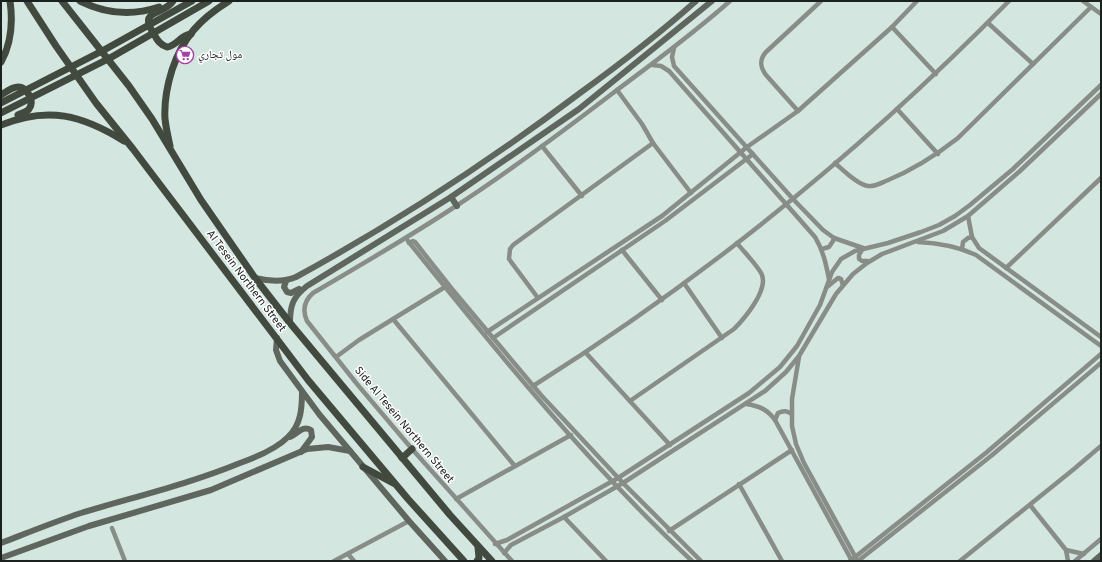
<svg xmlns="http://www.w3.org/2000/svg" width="1102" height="562" font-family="Overpass,'Noto Naskh Arabic',sans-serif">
<rect width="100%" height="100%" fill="#d3e6df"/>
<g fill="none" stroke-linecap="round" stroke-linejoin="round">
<g stroke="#888d88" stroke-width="4.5">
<polyline points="1083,1 1101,14"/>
<polyline points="988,23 1033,64"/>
<polyline points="892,27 936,74"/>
<polyline points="674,48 672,57 674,66 793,199 823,230 834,238 863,248 859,255 859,259 862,261 868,261"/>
<path d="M652,65L661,66L669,71L815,237C823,250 826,264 829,279"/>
<polyline points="617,90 642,124 653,143 691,193"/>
<polyline points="897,109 938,154"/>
<path d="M798,111L766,75C760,67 759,60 766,52L821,1"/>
<polyline points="542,146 582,196"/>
<path d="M835,163C843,170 858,185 868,186C874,187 881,183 886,181C913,170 935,156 958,138L1091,7"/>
<polyline points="968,216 972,237 979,248 1101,337"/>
<path d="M408,241C497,352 588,464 692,561"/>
<path d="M918,242C939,243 957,246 976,255L1101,346"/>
<polyline points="409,243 413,241 415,242 452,289 541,395 623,483 701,561"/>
<polyline points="822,249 829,247 833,241 834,238"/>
<polyline points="962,249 963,242 968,238 972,237"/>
<polyline points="622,250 662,300"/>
<polyline points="1006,268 1101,178"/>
<polyline points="684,283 722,338"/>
<polyline points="827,287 838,278 841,279 843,285"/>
<polyline points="538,298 509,259 510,249 513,245 653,143"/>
<polyline points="393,319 514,465"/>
<polyline points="487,332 662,216 747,147 798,111 892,27 917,1"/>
<polyline points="493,338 665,221 753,154"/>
<polyline points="586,353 670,445"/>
<polyline points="336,357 359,340 445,287"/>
<polyline points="799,357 792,399 792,426 796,444 804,463 856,558"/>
<path d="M533,386C706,277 866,147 1009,1"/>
<path d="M630,401L734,329C744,319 768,291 762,275C759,267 743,251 737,243"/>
<path d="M746,404C759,406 767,409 775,420L852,561"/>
<path d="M775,420L778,413C784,410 787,411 792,414"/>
<polyline points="739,484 782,561"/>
<polyline points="456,499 571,435"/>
<polyline points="1030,505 1066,550 1068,561"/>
<polyline points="564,517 606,561"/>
<polyline points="112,528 125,561"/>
<polyline points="669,531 792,450"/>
<polyline points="495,544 507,540 618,478 749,393 780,367 797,346 820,305 832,272 841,259 855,251 888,243 921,232 939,225 955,216 970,205 1013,169 1101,85"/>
<polyline points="1066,550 1084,554"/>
<polyline points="504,553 511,545 564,517 623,483 765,391 786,372 799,356 836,294 853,274 867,263 882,254 943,231 968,216 1020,171 1101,94"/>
<polyline points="348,554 354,561"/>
<polyline points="334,561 409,521"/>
<path d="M512,561L412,449L357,384L307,321C302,310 304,301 313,293C361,265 409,237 456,206C510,171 562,132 613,93C653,63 693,34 730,1"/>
<polyline points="850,561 987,452 1101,354"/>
<polyline points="858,561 991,456 1101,363"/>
<polyline points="960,561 1074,469 1101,446"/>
<polyline points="1075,561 1101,539"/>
</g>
<g stroke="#5f665e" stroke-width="6">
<polyline points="451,197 457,206"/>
<path d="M255,278C268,281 282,283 296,277C395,223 490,161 580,93C620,64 659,34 696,1"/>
<polyline points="286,281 284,287 287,292 291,293 299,289"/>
<path d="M290,323C290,305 293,297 307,286L451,197L579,109L712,1"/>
<polyline points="277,338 276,350 280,361 319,414 409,521 445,561"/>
<path d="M290,437C298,434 302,425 311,430L312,437L301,452"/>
<path d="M1,543C27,533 54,522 81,513C134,497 189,484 240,463C257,457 276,449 288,437C301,425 302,408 302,392"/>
<polyline points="1,558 89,526 211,490 307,449 328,447 350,451"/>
<polyline points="1094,561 1101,555"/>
</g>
<g stroke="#424a40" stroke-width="7">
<polyline points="27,1 56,46 96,103 133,149 308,380 408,499 464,561"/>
<polyline points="62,1 129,86 152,119 201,200 255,278 290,323 450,515 492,561"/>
<path d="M80,1C106,14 132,16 159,7"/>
<path d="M173,1C163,16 137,9 154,34C157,40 160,45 167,47C177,46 180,35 191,34"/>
<path d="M1,62C11,44 13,22 10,1"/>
<path d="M1,95C6,92 12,87 18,87C27,87 35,101 29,109C27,112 22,113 18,115"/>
<path d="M1,125C48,106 82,115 124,141"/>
<path d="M170,146C168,137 166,128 165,119C164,102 167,86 172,70C183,37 200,19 229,1"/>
<polyline points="402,458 412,449"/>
<polyline points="363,467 393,483"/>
<polyline points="477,561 479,558 478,547"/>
</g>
<g stroke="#424a40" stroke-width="7">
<polyline points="1,103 104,50 192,1"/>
<polyline points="1,113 110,58 209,1"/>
</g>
</g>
<defs>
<symbol id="supermarket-ring" viewBox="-11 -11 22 22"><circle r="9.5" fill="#fff" stroke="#a641a5" stroke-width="1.5"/><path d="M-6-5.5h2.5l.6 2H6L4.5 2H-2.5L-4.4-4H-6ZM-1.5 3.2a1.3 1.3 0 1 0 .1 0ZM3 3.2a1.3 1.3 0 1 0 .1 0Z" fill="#a641a5"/></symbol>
</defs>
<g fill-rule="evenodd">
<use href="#supermarket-ring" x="175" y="45" width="20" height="20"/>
</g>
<g text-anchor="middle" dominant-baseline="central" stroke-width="3" stroke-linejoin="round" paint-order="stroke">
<g font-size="11" fill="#1b211f" stroke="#fff" text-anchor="start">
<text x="198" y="55">مول تجاري</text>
</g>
<g font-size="11" fill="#1b211f" stroke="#fff">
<text transform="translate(246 281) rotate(53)">Al Tesein Northern Street</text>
<text transform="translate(404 425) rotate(50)">Side Al Tesein Northern Street</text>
</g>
</g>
<rect width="1102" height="562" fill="none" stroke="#1b211f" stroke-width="4"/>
</svg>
